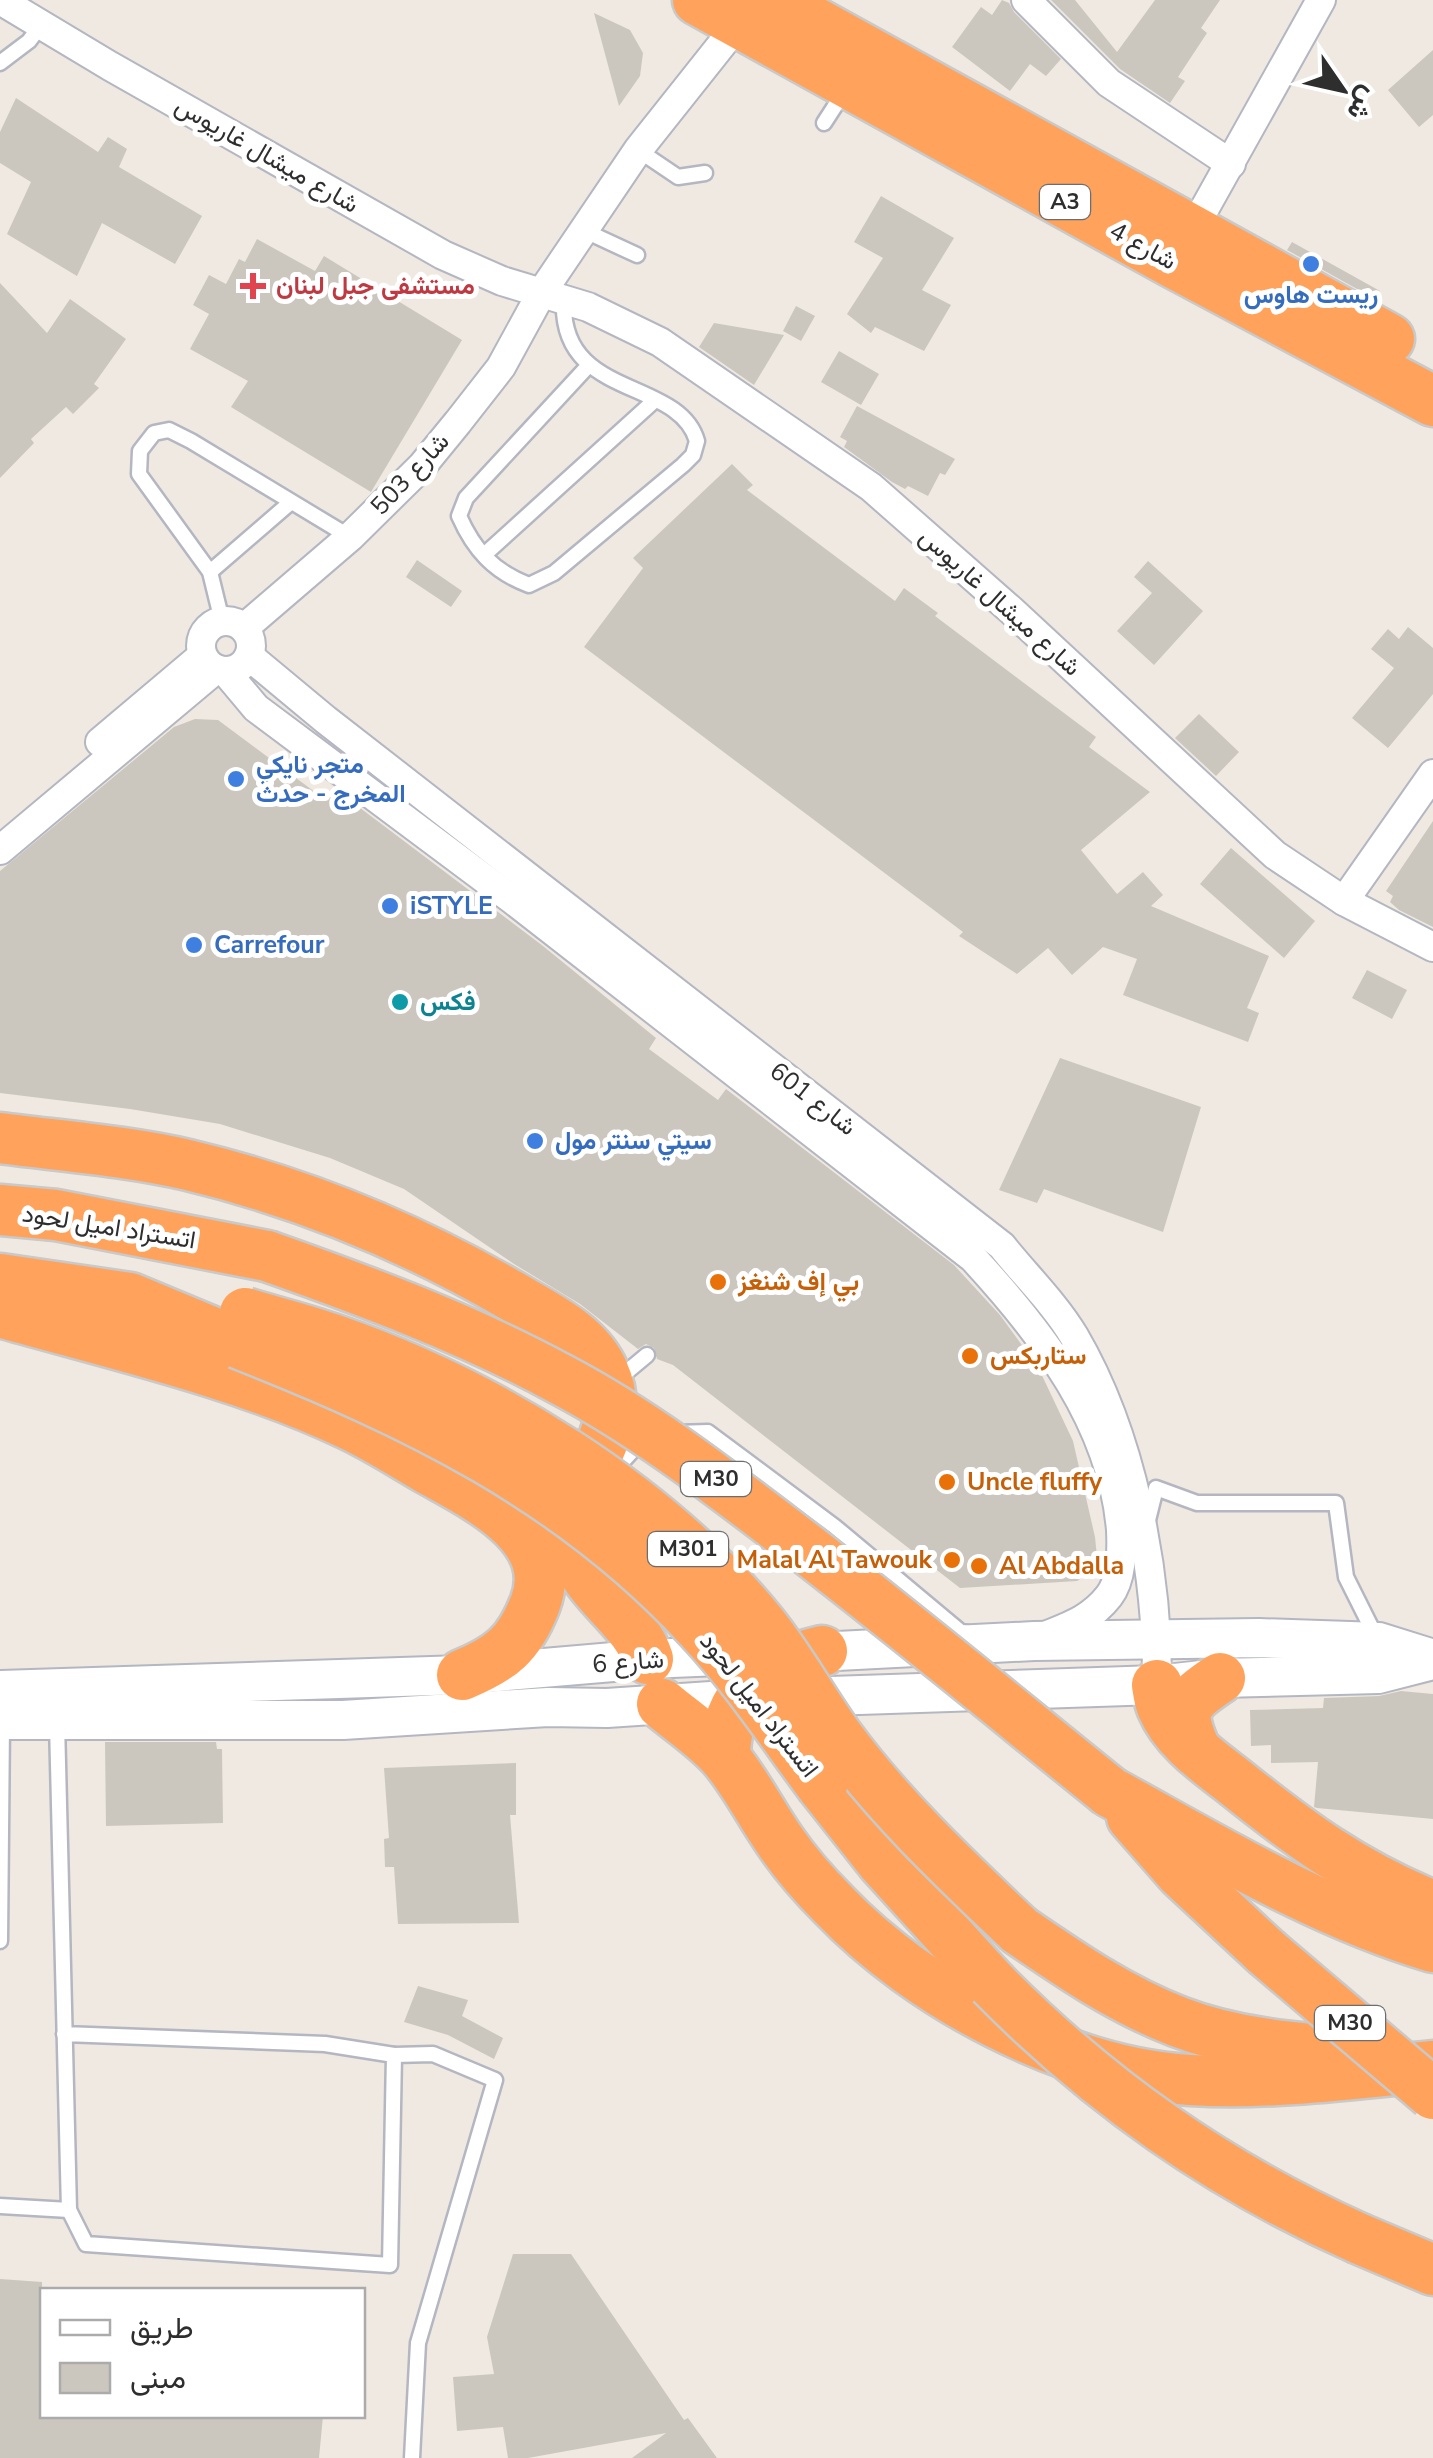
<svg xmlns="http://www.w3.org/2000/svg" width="1433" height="2458" font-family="'Nunito Sans',Vazirmatn,sans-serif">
<rect width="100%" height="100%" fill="#efe9e1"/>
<g fill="#cbc7bf">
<polygon points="1002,0 1009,3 1014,12 1061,59 1046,76 1030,64 1010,91 952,47 981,7 992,15"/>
<polygon points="1051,0 1075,0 1117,52 1155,0 1220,0 1201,28 1207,33 1178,77 1185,81 1170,103 1120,69"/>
<polygon points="594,13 630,30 643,53 640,76 619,106"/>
<polygon points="1433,50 1433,115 1419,127 1388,90"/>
<polygon points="16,98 98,152 108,137 127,149 119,167 202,216 175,264 102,223 77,276 7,234 31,182 0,163 0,132"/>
<polygon points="881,196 954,238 922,290 951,305 924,351 875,327 871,333 847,314 883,258 854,242"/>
<polygon points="257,239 315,271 324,256 462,340 371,492 231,407 248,381 190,349 209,314 193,305 209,275 226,284 239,259 245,262"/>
<polygon points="1292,242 1380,291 1375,299 1287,250"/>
<polygon points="0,283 47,333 70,299 126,339 94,384 99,388 73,414 66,407 31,439 34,443 0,478"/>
<polygon points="796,306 815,316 801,341 783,331"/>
<polygon points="714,323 784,335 754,385 699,347"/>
<polygon points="839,351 879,374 861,405 821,382"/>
<polygon points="857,406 955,459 945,475 940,473 928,496 908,486 905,489 892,482 844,447 847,441 840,437"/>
<polygon points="732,464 753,485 747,490 895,601 904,588 938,613 935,616 1096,737 1089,747 1150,792 1081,850 1117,894 1143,872 1163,895 1151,906 1269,956 1247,1008 1259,1013 1248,1042 1123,995 1137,959 1103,947 1072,975 1048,948 1017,974 959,936 963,932 584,647 643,568 633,558"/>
<polygon points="417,560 462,591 451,607 406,577"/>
<polygon points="1148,561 1203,611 1154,665 1117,631 1152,593 1134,577"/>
<polygon points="1408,627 1433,648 1433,694 1388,748 1352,718 1394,668 1371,649 1388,629 1399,639"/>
<polygon points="1199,714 1239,752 1216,776 1175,738"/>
<polygon points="195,719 218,720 327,801 335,789 543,946 656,1038 649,1049 718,1100 726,1089 954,1265 1000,1315 1038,1367 1073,1441 1095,1537 1097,1557 1091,1572 1077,1581 960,1588 673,1365 657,1359 654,1348 646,1344 638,1349 580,1304 514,1264 404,1189 330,1158 220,1124 130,1109 0,1093 0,871 174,727"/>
<polygon points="1433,821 1433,927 1399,910 1390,902 1393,896 1386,891"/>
<polygon points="1231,848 1315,921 1284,958 1200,884"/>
<polygon points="1367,970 1407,990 1392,1019 1352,998"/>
<polygon points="1060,1058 1201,1107 1163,1232 1044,1189 1037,1203 999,1190"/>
<polygon points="1401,1691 1433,1694 1433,1819 1317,1808 1314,1807 1318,1762 1271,1763 1271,1745 1251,1746 1250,1710 1323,1708 1324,1698 1379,1696"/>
<polygon points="105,1742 216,1742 217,1749 222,1749 223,1823 106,1826"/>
<polygon points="516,1763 516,1815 510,1815 519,1923 398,1924 394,1867 385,1867 384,1839 389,1838 384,1768"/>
<polygon points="418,1986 468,2000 462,2016 503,2038 494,2059 448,2035 404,2022"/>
<polygon points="513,2254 571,2254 684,2420 688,2418 717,2458 632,2458 666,2433 528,2458 508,2458 503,2427 457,2431 453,2377 494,2374 487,2337"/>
<polygon points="0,2279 42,2282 42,2416 323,2416 319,2458 0,2458"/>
</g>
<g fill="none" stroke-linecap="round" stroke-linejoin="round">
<defs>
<g id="lane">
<polyline points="0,63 29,41 41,25"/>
<polyline points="824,123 844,92"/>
<polyline points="638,150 678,177 705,173"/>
<polyline points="583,230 637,255"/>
<path d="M564,300C559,400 679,377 697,441L693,455L683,465L554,573L529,585C494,572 474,550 459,516L466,498L589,365"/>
<polyline points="484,555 654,401"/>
<polyline points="210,572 291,502"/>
<polyline points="222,621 210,572 139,474 140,451 154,433 169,430 191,441 350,537"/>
<polyline points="617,1380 647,1355"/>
<polyline points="675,1433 708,1432 834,1526 961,1632 968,1633"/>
<polyline points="612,1473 645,1437"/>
<polyline points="1148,1520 1156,1488 1197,1503 1336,1503 1346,1577 1376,1637"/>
<polyline points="57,1723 69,2210 86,2244 390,2265 394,2055 325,2044 64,2034"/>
<polyline points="0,1941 2,1722"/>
<polyline points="394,2055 433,2054 495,2080 418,2343 412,2458"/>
<polyline points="0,2206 69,2210"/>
</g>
<g id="street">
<polyline points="0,0 110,66 443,255 502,281 588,307 660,342 871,487 1012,611 1275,855 1344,901 1433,947"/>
<polyline points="1026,0 1109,83 1231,164"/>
<polyline points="1187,240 1321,0"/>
<circle cx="226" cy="646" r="25"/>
<polyline points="244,628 350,537 422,466 458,422 501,367 542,292 638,150 746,14"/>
<path d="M249,656L326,720L1002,1246C1025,1275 1055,1304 1074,1336C1132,1435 1158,1571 1157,1685"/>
<path d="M225,671L256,708L513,900L973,1258C1043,1334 1112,1423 1121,1530C1122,1551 1122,1579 1109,1596C1091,1619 1070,1626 1045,1636"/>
<polyline points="100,742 202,656"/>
<polyline points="0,850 216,669"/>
<polyline points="1344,901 1433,774"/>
</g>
<g id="secondary">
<polyline points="798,1653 1034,1641 1259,1638 1379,1642 1433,1659"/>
<polyline points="0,1690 462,1675 648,1659 744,1655"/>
<polyline points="0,1720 343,1720 548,1707 607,1708 741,1699 1157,1685 1220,1678 1378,1674 1433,1660"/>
</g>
<g id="highway">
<polyline points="698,0 1174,263 1433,401"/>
<polyline points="774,0 1389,339"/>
<path d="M0,1138C62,1146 127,1151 188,1165C301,1192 412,1238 512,1296C545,1316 588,1335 604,1373C632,1435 565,1481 572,1539C577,1589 634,1614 648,1659"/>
<polyline points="0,1210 56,1215 267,1256"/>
<polyline points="0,1279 130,1298 238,1343"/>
<path d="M0,1312C113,1344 243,1374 348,1424C376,1437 402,1454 428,1469C476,1496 561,1536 535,1604C519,1645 501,1659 462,1675"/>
<path d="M1157,1685C1158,1692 1159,1700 1162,1707C1175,1738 1205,1759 1231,1779C1297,1832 1353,1874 1433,1906"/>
<path d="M662,1704C682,1721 708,1738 725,1758C746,1783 761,1814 780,1841C795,1863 815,1886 834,1905C919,1994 1065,2073 1190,2080C1271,2085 1353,2074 1433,2066"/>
<path d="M1196,1751C1177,1710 1184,1702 1220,1678"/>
<path d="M725,1757C725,1694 765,1664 822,1651"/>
<polyline points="822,1786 882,1862 992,1983"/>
<path d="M1110,1792C1214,1849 1319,1913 1433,1947"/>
<polyline points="1132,1817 1181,1873 1266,1952"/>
<path d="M1019,1930C1070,1965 1121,2000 1179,2022C1231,2042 1291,2048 1346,2052"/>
<polyline points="1360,2239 1433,2270"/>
</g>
</defs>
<use href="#lane" stroke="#b4b7c1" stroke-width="19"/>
<use href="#street" stroke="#b4b7c1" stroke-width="32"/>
<use href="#secondary" stroke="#b4b7c1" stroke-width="42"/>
<use href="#highway" stroke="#c9c9c9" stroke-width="55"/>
<use href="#lane" stroke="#fff" stroke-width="14"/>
<use href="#street" stroke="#fff" stroke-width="28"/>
<use href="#secondary" stroke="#fff" stroke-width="38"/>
<use href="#highway" stroke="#ffa35c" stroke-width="50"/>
<defs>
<g id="highway-bridge">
<path d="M267,1256C366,1291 466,1328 560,1379C640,1421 713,1477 785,1532C895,1616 1002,1705 1110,1792"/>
<path d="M245,1313C274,1322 303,1329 332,1339C488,1393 657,1495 762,1625C790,1660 812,1701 838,1737C891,1809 955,1869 1019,1930"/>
<path d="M238,1343C413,1412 572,1488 701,1629C746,1677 783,1734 822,1786"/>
<polyline points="1266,1952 1433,2094"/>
<path d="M992,1983C1100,2093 1219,2176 1360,2239"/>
</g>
</defs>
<use href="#highway-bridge" stroke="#c9c9c9" stroke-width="55" stroke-linecap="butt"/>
<use href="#highway-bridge" stroke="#ffa35c" stroke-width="50"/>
</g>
<g fill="#3f7fe0" stroke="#fff" stroke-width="4">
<circle cx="1311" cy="264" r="10"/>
<circle cx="236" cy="779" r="10"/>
<circle cx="390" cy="906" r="10"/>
<circle cx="194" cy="945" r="10"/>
<circle cx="535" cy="1141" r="10"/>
</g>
<path fill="#e0444e" stroke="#fff" stroke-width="4" d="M248 271h10v10h10v10h-10v10h-10v-10h-10v-10h10z"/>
<circle fill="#0f9aa8" stroke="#fff" stroke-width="4" cx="400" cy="1002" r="10"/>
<g fill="#e8710a" stroke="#fff" stroke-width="4">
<circle cx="718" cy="1282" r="10"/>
<circle cx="970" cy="1356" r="10"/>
<circle cx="947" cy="1482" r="10"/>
<circle cx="952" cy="1560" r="10"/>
<circle cx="979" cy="1566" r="10"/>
</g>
<g text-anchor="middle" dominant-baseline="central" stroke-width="10" stroke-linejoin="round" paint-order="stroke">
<g fill="#fff" stroke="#6d6d6d" stroke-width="2.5">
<rect x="1040" y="185" width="50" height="34" rx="8"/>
<rect x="681" y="1462" width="70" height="34" rx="8"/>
<rect x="648" y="1532" width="80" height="34" rx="8"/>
<rect x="1315" y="2006" width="70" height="34" rx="8"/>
</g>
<g font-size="22" font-weight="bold" fill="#2e2e2e">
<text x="1065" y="202">A3</text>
<text x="716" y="1479">M30</text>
<text x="688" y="1549">M301</text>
<text x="1350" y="2023">M30</text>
</g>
<g font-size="25" fill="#2e2e2e" stroke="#fff">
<text transform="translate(267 155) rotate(30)">شارع ميشال غاريوس</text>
<text transform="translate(1143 246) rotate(29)">شارع 4</text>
<text transform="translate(410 474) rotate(-47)">شارع 503</text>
<text transform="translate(1000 602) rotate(42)">شارع ميشال غاريوس</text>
<text transform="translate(813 1099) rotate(38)">شارع 601</text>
<text transform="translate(109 1227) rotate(9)">اتستراد اميل لحود</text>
<text transform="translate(628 1662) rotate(-4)">شارع 6</text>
<text transform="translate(759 1705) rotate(52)">اتستراد اميل لحود</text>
</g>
<g font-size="25" font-weight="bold" fill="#be3a42" stroke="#fff" text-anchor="start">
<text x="276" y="286">مستشفى جبل لبنان</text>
</g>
<g font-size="25" font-weight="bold" fill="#366cbe" stroke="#fff" text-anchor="start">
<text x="1311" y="295" text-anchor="middle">ريست هاوس</text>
<text x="256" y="765">متجر نايكي<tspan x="256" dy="29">المخرج - حدث</tspan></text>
<text x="410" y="906">iSTYLE</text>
<text x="214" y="945">Carrefour</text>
<text x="555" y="1141">سيتي سنتر مول</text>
</g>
<g font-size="25" font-weight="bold" fill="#0d838f" stroke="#fff" text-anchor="start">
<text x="420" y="1002">فكس</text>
</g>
<g font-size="25" font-weight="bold" fill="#c56008" stroke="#fff" text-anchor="start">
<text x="738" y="1282">بي إف شنغز</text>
<text x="990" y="1356">ستاربكس</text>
<text x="967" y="1482">Uncle fluffy</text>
<text x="932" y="1560" text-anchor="end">Malal Al Tawouk</text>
<text x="999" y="1566">Al Abdalla</text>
</g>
</g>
<rect x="40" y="2288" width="325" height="130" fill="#ffffff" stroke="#ababab" stroke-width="2.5"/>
<rect x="60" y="2320" width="50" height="15" fill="#ffffff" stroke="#ababab" stroke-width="2.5"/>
<text x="130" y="2338" font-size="30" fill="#2e2e2e">طريق</text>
<rect x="60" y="2363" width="50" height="30" fill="#cbc7bf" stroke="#ababab" stroke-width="2.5"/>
<text x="130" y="2388" font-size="30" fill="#2e2e2e">مبنى</text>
<g transform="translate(1343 90) rotate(124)" stroke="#ffffff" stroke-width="8" paint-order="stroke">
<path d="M0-8L18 38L0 25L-18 38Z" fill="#2e2e2e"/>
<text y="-15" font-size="28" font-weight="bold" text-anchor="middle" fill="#2e2e2e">ش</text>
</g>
</svg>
